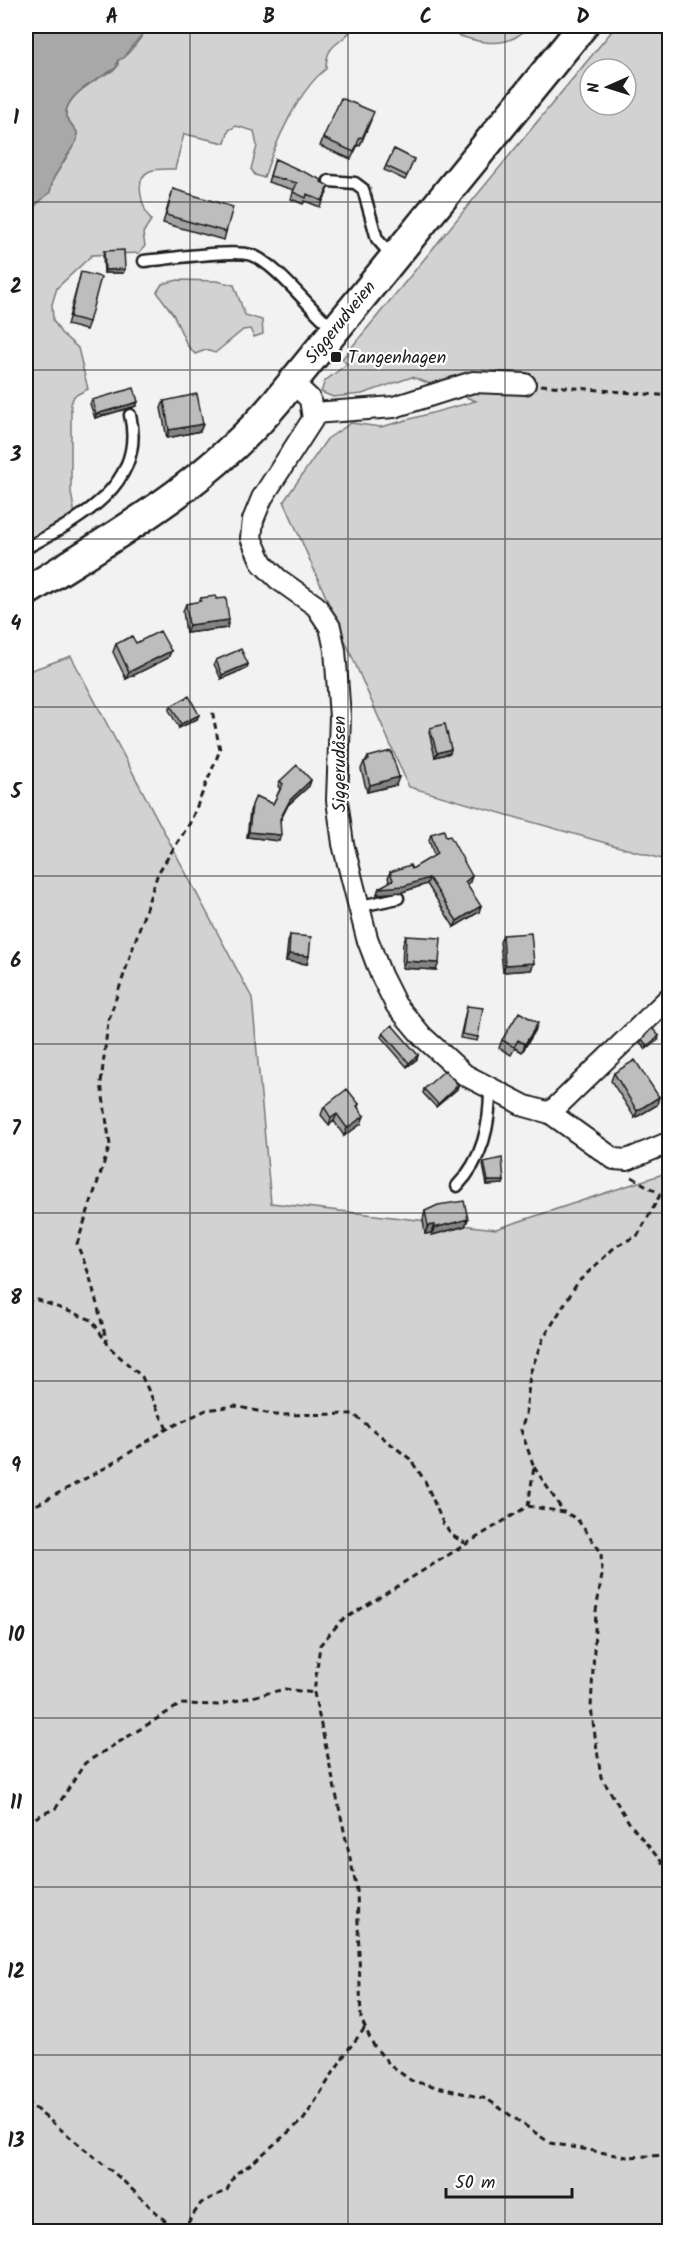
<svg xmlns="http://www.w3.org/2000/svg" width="695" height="2257" font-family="Kalam,sans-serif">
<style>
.green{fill:#d2d2d2;stroke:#777;stroke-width:1.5;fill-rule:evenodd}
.water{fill:#a8a8a8;stroke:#707070;stroke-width:1.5}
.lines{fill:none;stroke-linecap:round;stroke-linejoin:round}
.service-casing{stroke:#1c1c1c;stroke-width:15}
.minor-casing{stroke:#1c1c1c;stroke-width:24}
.secondary-casing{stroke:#1c1c1c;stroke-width:33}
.path{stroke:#1c1c1c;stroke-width:3;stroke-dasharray:6 4.5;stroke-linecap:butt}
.service{stroke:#fff;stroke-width:10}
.minor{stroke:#fff;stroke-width:20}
.secondary{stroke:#fff;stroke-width:28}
.wall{fill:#a3a3a3;stroke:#1c1c1c;stroke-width:1.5}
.shaded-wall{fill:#848484;stroke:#1c1c1c;stroke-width:1.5}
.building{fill:#bdbdbd;stroke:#1c1c1c;stroke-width:1.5}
.grid{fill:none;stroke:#1c1c1c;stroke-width:1.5;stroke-opacity:0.55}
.poi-dot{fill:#1c1c1c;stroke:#fff;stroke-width:2}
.labels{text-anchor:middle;stroke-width:4.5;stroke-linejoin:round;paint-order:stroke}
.street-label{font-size:18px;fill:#1c1c1c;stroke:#fff}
.poi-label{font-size:18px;fill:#1c1c1c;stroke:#fff;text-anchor:start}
.neatline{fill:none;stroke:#1c1c1c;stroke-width:2}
.grid-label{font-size:20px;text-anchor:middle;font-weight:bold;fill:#1c1c1c}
</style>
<rect width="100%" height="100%" fill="#f2f2f2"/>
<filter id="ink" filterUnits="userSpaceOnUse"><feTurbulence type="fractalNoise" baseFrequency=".0167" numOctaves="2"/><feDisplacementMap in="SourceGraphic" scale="12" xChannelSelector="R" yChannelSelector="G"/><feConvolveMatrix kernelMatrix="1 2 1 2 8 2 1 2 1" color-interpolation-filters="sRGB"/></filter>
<g filter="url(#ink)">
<path class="green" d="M147,26H354C341,47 326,41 326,69C299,89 274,145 264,178L255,175L251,169L257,146L254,131L236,126L229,130L225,143L184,134L175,169C168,169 157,168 150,171C132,178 143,209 151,220L143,233L145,246L139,253L92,255L57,288L52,304L53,320L61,333L78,348L88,389L74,396L71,404V492L75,515L26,542V214L50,191L53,179L77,140V132L66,117C63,97 98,77 114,70L118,66V60C127,58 144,35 147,26Z
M432,26H528C505,57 462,37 432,26Z
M616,26H669V861L409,787L284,501L327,439L351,423L381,427L476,401L412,377L362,394L333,397L321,392L325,381L347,364L342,359ZM590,69H626V105H590Z
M178,280L217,281L234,285L245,315L262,320L263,334L254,337L250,329L243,330L215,353L206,350L195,354L187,345L173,314L157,292L162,284Z
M71,656L252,998L271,1203L496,1229L669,1172V2231H26V672Z"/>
<path class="water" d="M26,26H147C142,39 130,45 124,58L118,60L116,68C100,78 63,95 66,117L77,132V140L53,179L50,192L26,214Z"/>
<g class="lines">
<g class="service-casing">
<path id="service" d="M329,181L355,183L363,189L377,239L393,257
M144,261C168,259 233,249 251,255C275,262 312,312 334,329
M26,548C77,520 147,486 130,415
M361,906L398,898
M457,1186C483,1159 490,1125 490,1089"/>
</g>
<g class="minor-casing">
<path id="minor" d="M292,382L310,399L313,419L262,498L253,520L251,538L262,563L278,579L316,606L330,627L335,650L340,717L337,800L343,844L367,938L381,975L396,1005L423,1037L465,1075L525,1106L550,1113L614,1159L627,1160L670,1142
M314,413L394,407L473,382L525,384
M550,1113L670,997"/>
</g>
<g class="secondary-casing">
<path id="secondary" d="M26,592C116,535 209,483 278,400L583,26"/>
</g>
<path class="path" d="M541,385L670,396
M632,1177L660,1194
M26,1302L38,1300L92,1320L106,1342
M167,1429L142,1377L108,1346L89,1274L77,1244L110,1145L101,1083L108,1022L158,873L190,823L220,750L212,710
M534,1467L563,1511
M26,1505L38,1504L105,1468L167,1429L206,1410L235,1406L275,1415L353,1414L410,1459L425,1481L443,1523L453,1536L465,1543
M528,1506L534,1467L521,1430L526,1414L530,1373L543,1339L578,1282L615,1247L638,1235L660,1195H670
M26,1822L56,1808L85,1763L181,1704L218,1705L285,1689L314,1693
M670,1872L630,1824L601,1777L591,1708L596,1611L602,1575L601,1552L577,1519L564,1512L528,1506L341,1621L320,1645L314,1693L357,1890L361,2019L374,2046L392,2067L412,2081L487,2099L550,2143L627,2157L670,2155
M26,2101L120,2178L177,2232
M182,2232L201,2203L227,2190L235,2174L251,2164L304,2119L347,2051L365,2028"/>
<use href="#service" class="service"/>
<use href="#minor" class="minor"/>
<use href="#secondary" class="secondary"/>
</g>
<path class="wall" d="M371,120L360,146L358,145L351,159L320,146L323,138Z
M394,149L414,159L405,180L384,170Z
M275,159L321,182L327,193L320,207L305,201L303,204L291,199L294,190L268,182Z
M173,189L226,232L224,240L163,223Z
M104,251L125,269L123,273H104L103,255Z
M81,272L89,322L86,330L67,325Z
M92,400L136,406L95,418L90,404Z
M164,401L203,424L200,431L167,438L161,408Z
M201,598L216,599L227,628L186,633L183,611L186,604L199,602Z
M136,643L171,651L168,658L126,679L113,652L116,644Z
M216,660L248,664L247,668L221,679L214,664Z
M171,706L197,719L179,728L169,710Z
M430,728L450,753L435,757L429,732Z
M368,757L396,785L367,792L361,769L364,762L366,761Z
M311,780L309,786L288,805L280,821L279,841L247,837L250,811L256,796L273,804L280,789L278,786L280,781Z
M431,834L446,837L470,882L467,884L479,912L454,927L427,884L402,892L377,894L379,888L390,882L388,878L390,872L412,869L434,856L429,840Z
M290,935L307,964L286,961L288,942Z
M503,935L534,963L531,970L503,972L500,942Z
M406,936L436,970L402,968L403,943Z
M467,1006L478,1037L477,1041L460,1038Z
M535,1031L522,1052L515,1048L511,1055L499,1048L502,1040Z
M383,1033L418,1055L417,1059L407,1067L381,1037Z
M642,1039L658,1040L646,1049L640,1042Z
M614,1073L657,1105L635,1118L611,1081Z
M458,1085L457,1089L436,1107L423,1093L424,1089Z
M359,1104L358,1107L361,1124L344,1136L334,1121L329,1125L321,1115L324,1107Z
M484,1162L504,1181L503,1184L487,1185L483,1165Z
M425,1211L468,1219L465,1226L432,1235L431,1233L425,1234L423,1219Z"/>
<path class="shaded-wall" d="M125,269L123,273H104L105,270Z
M138,402L136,406L95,418L96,414Z
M203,424L200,431L167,438L169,430Z
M229,620L227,628L186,633L189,625Z
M171,651L168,658L126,679L129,672Z
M248,664L247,668L221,679L222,675Z
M199,715L197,719L179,728L181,724Z
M451,749L450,753L435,757L437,753Z
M399,777L396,785L367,792L370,785Z
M311,780L309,786L288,805L278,825L290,800Z
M249,832L281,835L279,841L247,837Z
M472,876L470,882L463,888L465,882Z
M429,878L427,884L402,892L377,894L379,888Z
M481,906L479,912L454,927L457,921Z
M289,954L309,956L307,964L286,961Z
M405,961L439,963L436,970L402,968Z
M534,963L531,970L503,972L505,965Z
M538,1023L535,1031L522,1052L525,1044Z
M659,1036L658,1040L646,1049L647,1046Z
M418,1055L417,1059L407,1067L409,1063Z
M458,1085L457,1089L436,1107L438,1104Z
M659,1097L657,1105L635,1118L637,1111Z
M337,1114L334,1121L329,1125L331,1118Z
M364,1116L361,1124L344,1136L347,1128Z
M488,1181H504L503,1184L487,1185Z
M468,1219L465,1226L432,1235L434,1228Z
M434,1225L431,1233L425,1234L428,1226Z"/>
<path class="building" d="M341,98L374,112L362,138L360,137L354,152L323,138Z
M394,149L414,159L407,176L386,166Z
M275,159L322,180L321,182L329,186L322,201L307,194L306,198L293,192L297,183L270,176Z
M173,189L233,207L226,232L166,215Z
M124,250L125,269L105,270L104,251Z
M81,272L101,277L89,322L70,317Z
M134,388L138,402L96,414L92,400Z
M197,394L203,424L169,430L164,401Z
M216,596V599L226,598L229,620L189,625L186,604L201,601V598Z
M160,631L171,651L129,672L116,644L132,636L136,643Z
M241,649L248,664L222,675L216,660Z
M189,696L199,715L181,724L171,706Z
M445,724L451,749L437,753L430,728Z
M391,751L399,777L370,785L364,762L369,760L368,757Z
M297,765L311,780L290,800L280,819L281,835L249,832L252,805L256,796L273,804L283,784L280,781Z
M444,830L446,837L450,836L472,876L465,882L481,906L457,921L429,878L404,886L379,888L393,880L390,872L410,865L412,869L437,854L431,834Z
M531,933L534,963L505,965L503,935Z
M290,935L311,937L309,956L289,954Z
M406,936L441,938L439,963L405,961Z
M467,1006L483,1008L478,1037L462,1034Z
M519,1012L538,1023L525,1044L518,1040L514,1047L502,1040Z
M392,1025L418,1055L409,1063L383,1033Z
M652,1028L659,1036L647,1046L642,1039Z
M635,1060L659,1097L637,1111L614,1073Z
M445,1070L458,1085L438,1104L424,1089Z
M347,1089L359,1104L357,1106L364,1116L347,1128L337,1114L331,1118L324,1107Z
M502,1158L504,1181H488L484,1162Z
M464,1201L468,1219L434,1228V1225L428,1226L425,1211L438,1205Z"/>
</g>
<path class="grid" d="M190,26V2232M348,26V2232M505,26V2232M26,202H670M26,370H670M26,539H670M26,707H670M26,876H670M26,1044H670M26,1213H670M26,1381H670M26,1550H670M26,1718H670M26,1887H670M26,2055H670"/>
<rect class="poi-dot" x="330" y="351" width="12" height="12" rx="3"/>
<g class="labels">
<g class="street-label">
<text transform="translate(340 322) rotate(-51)" y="6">Siggerudveien</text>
<text transform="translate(339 764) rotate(-90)" y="6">Siggerudåsen</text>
</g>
<g class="poi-label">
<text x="348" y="363">Tangenhagen</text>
</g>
</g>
<rect width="695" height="2257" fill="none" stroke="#fff" stroke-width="66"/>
<g transform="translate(608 87) rotate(267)"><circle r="28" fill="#ffffff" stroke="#a4a4a4" stroke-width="1.5"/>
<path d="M0-4.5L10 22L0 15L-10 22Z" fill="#1c1c1c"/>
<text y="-9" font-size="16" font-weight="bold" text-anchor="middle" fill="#1c1c1c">N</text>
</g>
<path d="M446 2188v9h126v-9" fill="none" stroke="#1c1c1c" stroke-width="3"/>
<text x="455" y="2188" font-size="18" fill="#1c1c1c" stroke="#ffffff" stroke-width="4.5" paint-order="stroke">50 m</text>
<rect x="33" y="33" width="629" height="2191" class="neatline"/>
<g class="grid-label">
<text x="112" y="23">A</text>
<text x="269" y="23">B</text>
<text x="426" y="23">C</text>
<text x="583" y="23">D</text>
<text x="16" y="124">1</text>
<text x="16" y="293">2</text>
<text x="16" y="461">3</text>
<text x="16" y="630">4</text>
<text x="16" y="798">5</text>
<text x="16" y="967">6</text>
<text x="16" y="1135">7</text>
<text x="16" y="1304">8</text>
<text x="16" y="1472">9</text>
<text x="16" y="1641">10</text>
<text x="16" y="1809">11</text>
<text x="16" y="1978">12</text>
<text x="16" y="2147">13</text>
</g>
</svg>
